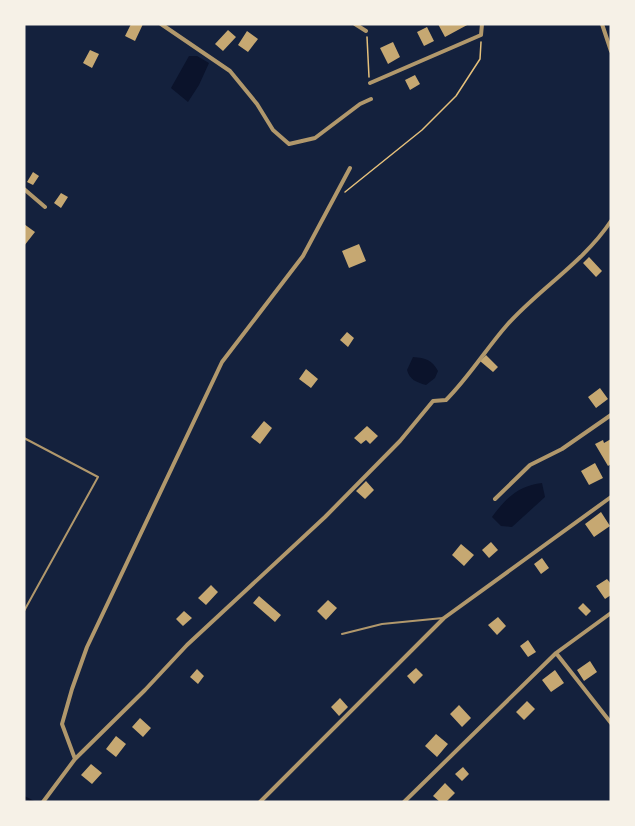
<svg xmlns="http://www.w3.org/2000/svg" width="635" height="826" font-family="'Exo 2',sans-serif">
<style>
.water{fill:#0b132b}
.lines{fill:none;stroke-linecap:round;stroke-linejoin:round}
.stream{stroke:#0b132b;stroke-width:2}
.building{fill:#c6a872}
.path{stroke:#e5c07b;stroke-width:1.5}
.service{stroke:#b1986c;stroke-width:2}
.minor{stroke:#b1986c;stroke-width:4}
</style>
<rect width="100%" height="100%" fill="#14213d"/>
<path class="water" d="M189,56H197L209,63L199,85L188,102L171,88Z
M413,357C426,358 432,360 438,371L435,378L426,385C416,382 410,380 407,370Z
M542,483L545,497L512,527L501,526L492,517C506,498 518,486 542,483Z"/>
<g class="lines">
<path class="stream" d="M24,797L34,802"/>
</g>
<path class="building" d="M131,24H143L135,41L125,36Z
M438,24H469L445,37Z
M427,27L434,41L424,46L417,32Z
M228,30L236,37L223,51L215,44Z
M247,31L258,39L248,52L238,45Z
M393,42L400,57L388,64L380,48Z
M90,50L99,54L92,68L83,63Z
M415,75L420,84L410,90L405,80Z
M33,172L39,176L33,185L27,182Z
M61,193L68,197L61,208L54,203Z
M24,224L35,232L24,246Z
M359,244L366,261L349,268L342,251Z
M589,257L602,271L596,277L583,263Z
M347,332L354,338L348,347L340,340Z
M486,355L498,367L493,372L480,361Z
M306,369L318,379L311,388L299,379Z
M600,388L608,399L596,408L588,397Z
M264,421L272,428L260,444L251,437Z
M367,426L378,436L370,444L366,440L361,444L354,438Z
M611,439V464L608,466L595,444L603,440L604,443Z
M595,463L603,478L589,485L581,471Z
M366,481L374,490L365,499L356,491Z
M601,512L610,526L594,537L585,524Z
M491,542L498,550L489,558L482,550Z
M461,544L474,555L464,566L452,555Z
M542,558L549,568L541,574L534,564Z
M607,579L611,584V595L605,599L596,586Z
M211,585L218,592L206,605L198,598Z
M259,596L281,615L275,622L253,603Z
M328,600L337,608L326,620L317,611Z
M583,603L591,611L586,616L578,608Z
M184,611L192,618L183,626L176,619Z
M498,617L506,626L497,635L488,625Z
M528,640L536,652L528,657L520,646Z
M590,661L597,672L584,681L577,670Z
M416,668L423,675L414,684L407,676Z
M197,669L204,676L198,684L190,677Z
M555,670L564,683L551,692L542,680Z
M340,698L348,707L339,716L331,707Z
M527,701L535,709L524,720L516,712Z
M459,705L471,718L462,727L450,714Z
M140,718L151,728L143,737L132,727Z
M436,734L448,744L437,757L425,746Z
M116,736L126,744L116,757L106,749Z
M91,764L102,773L92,784L81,775Z
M463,767L469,774L462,781L455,774Z
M445,783L455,793L446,802H440L433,796Z"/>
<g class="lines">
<path class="path" d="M367,37L369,77
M345,192L422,130L456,96L480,59L481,42"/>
<path class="service" d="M24,438L98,477L24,611
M342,634L382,624L443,618"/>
<path class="minor" d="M161,24L230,71L257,104L273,130L289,144L315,138L360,104L371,99
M355,24L366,31
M602,24L611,51
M370,83L481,35L482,24
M24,189L45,207
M495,499L530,465L562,449L611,415
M556,653L611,723
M75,759L145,690L187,645L325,517L400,441L433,401L446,400C469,377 486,349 507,325C540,288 583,263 611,221
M43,802L75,759L62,724L72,689L87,647L222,362L303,256L350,168
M260,802L444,618L611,497
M404,802L556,653L611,613"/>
</g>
<rect width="635" height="826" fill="none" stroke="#f6f1e7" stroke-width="51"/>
</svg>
